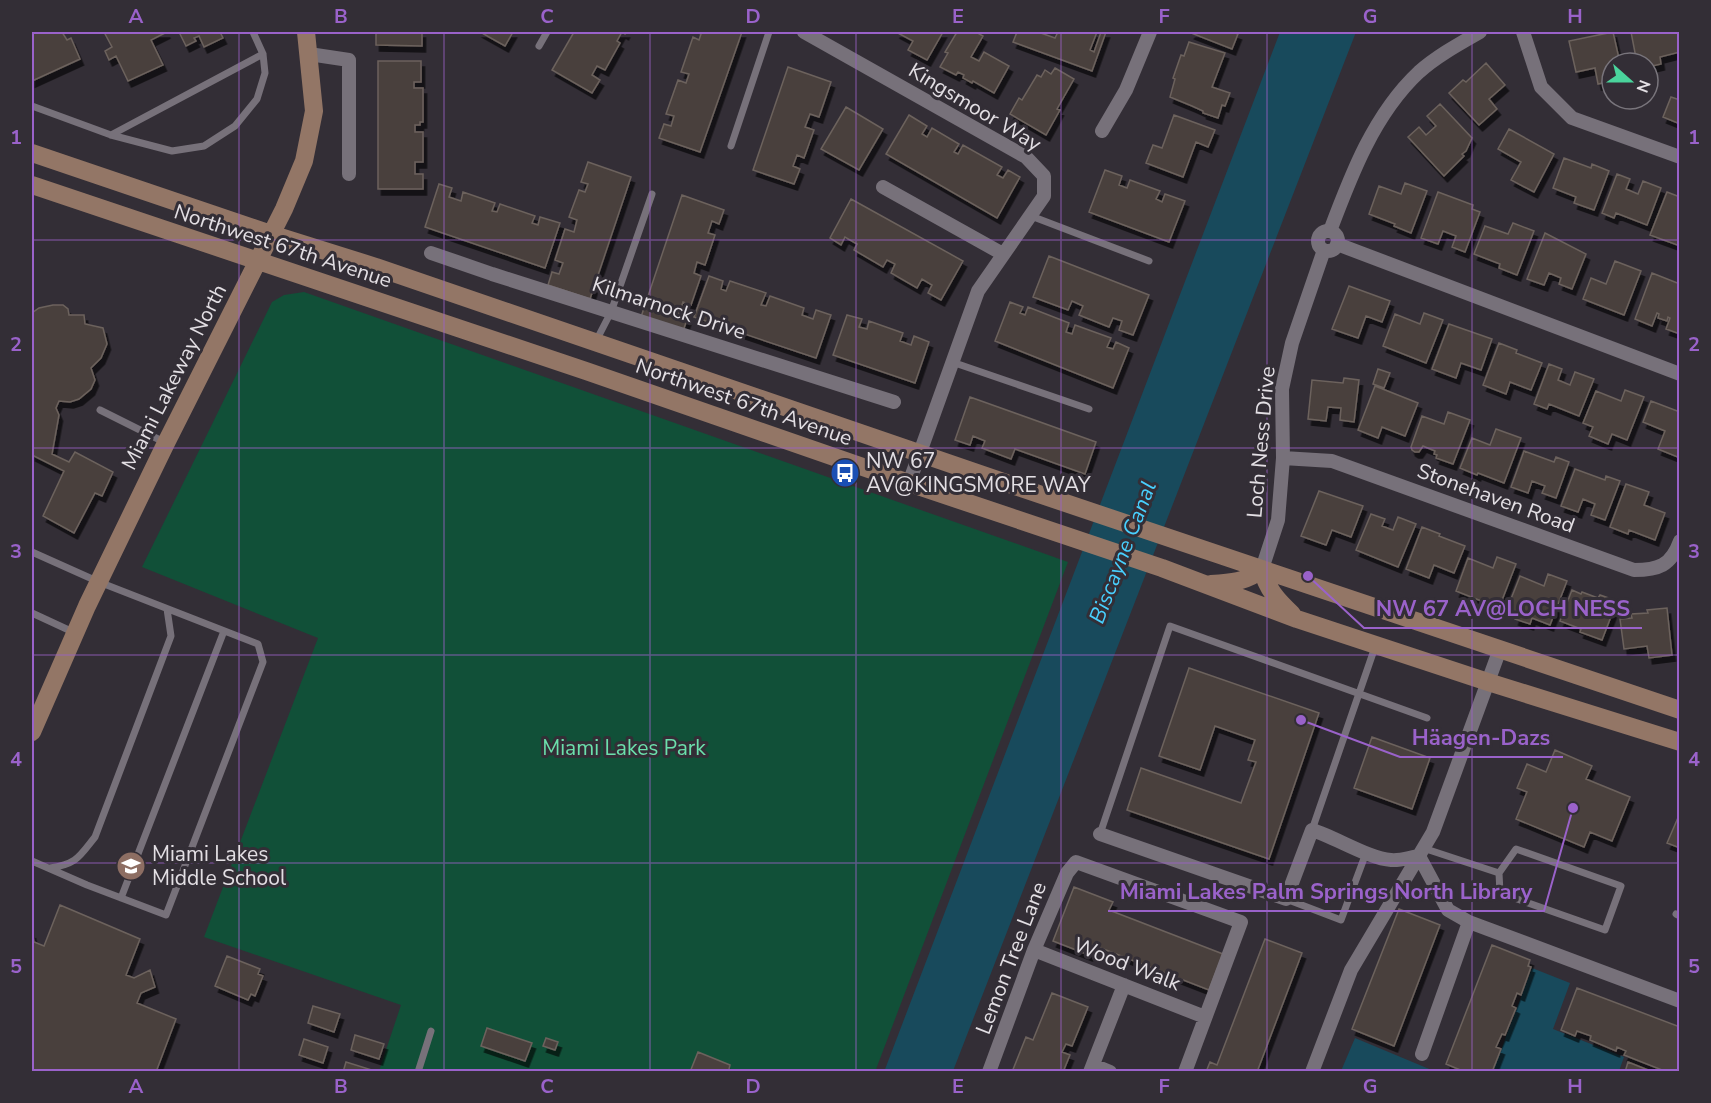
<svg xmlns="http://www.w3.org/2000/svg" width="1711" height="1103" font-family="'Nunito Sans',sans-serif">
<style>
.green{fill:#115038}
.water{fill:#184a5c}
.building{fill:#4a413d;stroke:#6c625d;stroke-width:1.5;filter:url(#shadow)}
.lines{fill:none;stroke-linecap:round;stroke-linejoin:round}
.lane{stroke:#77717a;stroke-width:7}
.street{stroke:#77717a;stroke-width:14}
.secondary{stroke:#937666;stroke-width:18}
.grid{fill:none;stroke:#9a62ca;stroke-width:1.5;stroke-opacity:0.55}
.labels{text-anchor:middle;stroke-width:6;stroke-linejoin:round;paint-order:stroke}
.street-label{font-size:21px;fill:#e3dfe4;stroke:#332e36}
.poi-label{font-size:21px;fill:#e3dfe4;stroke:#332e36;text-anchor:start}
.park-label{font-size:21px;fill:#6be0ac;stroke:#332e36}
.water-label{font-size:22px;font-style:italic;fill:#48cffd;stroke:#332e36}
.leader{fill:none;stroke:#9a62ca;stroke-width:2}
.callout-dot{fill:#9a62ca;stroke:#332e36;stroke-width:2}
.callout-label{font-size:22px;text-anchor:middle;font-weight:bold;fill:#9a62ca;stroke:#332e36;stroke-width:6;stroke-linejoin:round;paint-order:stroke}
.neatline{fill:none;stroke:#9a62ca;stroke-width:2}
.grid-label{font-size:20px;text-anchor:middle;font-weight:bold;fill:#9a62ca}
</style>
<defs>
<filter id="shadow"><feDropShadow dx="3.5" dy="6" stdDeviation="0" flood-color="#0009"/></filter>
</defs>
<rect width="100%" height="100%" fill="#332e36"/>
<path class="green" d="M304,292L1068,562L875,1072L379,1071L401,1005L204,937L318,638L142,567L272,302L284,295Z"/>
<path class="water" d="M1280,32H1356L953,1071L884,1072Z
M1532,968L1570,983L1553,1029L1624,1057L1619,1071H1493Z
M1355,1038L1434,1071H1341Z"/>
<path class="building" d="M32,32H54L55,33L62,32L67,40L71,38L80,59L32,81Z
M104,32H167L151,40L163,65L128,81L116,56L109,60L105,51L112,47Z
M179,32H220L223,38L204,47L199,36L194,38L196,41L186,46Z
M376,32H422V46L376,45Z
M480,32H513L505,46Z
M574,32H626L625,34L622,32L617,41L620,43L605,70L597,66L592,75L600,80L592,93L552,70Z
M696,32H742L700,152L659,138L664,124L671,126L674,116L666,114L678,80L686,83L689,74L681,72L693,37L699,40L701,34Z
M896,32H943L927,60L908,50L913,41Z
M957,32H976L983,36L971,57L979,61L984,52L1009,66L994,93L973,81L972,83L963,78L964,75L958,72L956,75L940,67L948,53L945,52Z
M1017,32H1038L1055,38L1058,32H1097L1090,50L1094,52L1101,32H1106L1092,71L1013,42Z
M1192,32H1232L1238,34L1232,49L1191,33Z
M1613,32L1620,63H1612V81L1598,84L1595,68L1576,72L1569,41Z
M1631,32H1677L1680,41V52L1660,57L1661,64L1648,67V63H1637Z
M1189,42L1225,53L1212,87L1230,93L1225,106L1222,105L1218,118L1203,113V111L1192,106L1170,97L1175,79L1173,78L1181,55L1184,56Z
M378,61H421V82H414V88H423V122H420V125H415V132H423V162H415V174H423V189H378Z
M1486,63L1505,85L1489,99L1497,109L1479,125L1449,93L1463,80L1466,82Z
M788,67L831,82L819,117L810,114L805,127L814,130L804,158L797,155L793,166L800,169L794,184L753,170Z
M1055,68L1074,79L1057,109L1060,110L1046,135L1010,114L1019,98L1022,100L1037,75L1041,77L1045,70L1051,74Z
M1671,97L1680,100V124L1663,117Z
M1440,104L1472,138L1466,151L1462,154L1464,156L1444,176L1408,137L1419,127L1426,135L1436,126L1427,116Z
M846,107L883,129L859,170L821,149Z
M909,115L927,126L922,134L927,137L932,128L959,144L954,152L958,154L963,145L1002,167L997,175L1003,178L1008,170L1020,177L997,218L886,154Z
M1174,115L1215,130L1208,147L1196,142L1183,177L1146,163L1153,145L1162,148Z
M1509,129L1554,154L1534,192L1511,180L1521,162L1498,149Z
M1564,158L1591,168L1592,164L1609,171L1594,210L1574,203L1576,197L1553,188Z
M588,162L631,177L590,299L548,285L552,272L559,274L563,263L555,260L565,229L574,232L577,220L569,217L579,190L585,192L588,184L581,182Z
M1105,170L1122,176L1119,185L1127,188L1130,180L1160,191L1156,199L1162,202L1165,194L1185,201L1169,242L1089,212Z
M1617,174L1630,179L1626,189L1638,194L1643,181L1661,188L1647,225L1616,213L1614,218L1602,213Z
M1405,183L1427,191L1411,233L1394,226L1395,224L1369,214L1379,186L1401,194Z
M439,184L452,188L449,197L461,201L463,192L495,203L492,211L497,212L500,204L535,216L532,223L538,225L540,217L560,223L545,268L425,227Z
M1438,192L1473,205L1472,209L1480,212L1465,252L1452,247L1456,236L1443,231L1438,244L1421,238Z
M1667,192L1680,197V246L1650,235Z
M682,195L724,210L719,224L712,221L708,233L715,235L705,265L697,262L694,273L701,276L691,305L683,302L679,314L688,317L683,331L641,317Z
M851,199L963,261L941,300L928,293L932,285L922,279L917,288L891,273L895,264L887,260L883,267L854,250L857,244L845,237L841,245L830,238Z
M1513,223L1534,231L1517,275L1499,268L1500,264L1474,254L1485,226L1508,234Z
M1545,233L1586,254L1572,289L1559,284L1561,278L1549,273L1544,285L1527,279Z
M1049,256L1149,295L1133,335L1119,330L1122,321L1113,318L1109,327L1079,315L1083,306L1072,301L1068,310L1033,297Z
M1615,261L1641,271L1624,315L1583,299L1591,278L1606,284Z
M1652,273L1680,284V334L1666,329L1670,318L1668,317L1667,321L1658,318L1659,314L1657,313L1652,326L1635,319Z
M709,276L723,281L721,289L726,291L730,281L766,293L761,305L766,306L770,296L804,308L802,315L813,319L816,310L831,315L816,358L694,317Z
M1349,286L1390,301L1382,322L1366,316L1358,338L1332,329Z
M1010,302L1023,307L1020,313L1025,315L1028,307L1069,323L1066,332L1072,334L1075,325L1111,338L1107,347L1113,349L1116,342L1129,348L1113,388L995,341Z
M53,305H63L68,309L69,315H84L85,324L103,328L107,344L101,358L91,368L95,380L91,389L79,399L70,402L59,401L56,408L59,415L52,454L69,462L75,452L113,472L102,496L95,493L74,533L43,516L64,471L32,455V313L39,308Z
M1424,313L1443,320L1426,363L1383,346L1395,314L1420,324Z
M847,315L862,319L859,327L867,329L869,321L903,333L900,341L911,345L914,336L929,342L915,383L833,355Z
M1449,324L1492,339L1481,370L1461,363L1456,378L1432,369Z
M1499,343L1517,350L1516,353L1542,363L1531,390L1510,382L1506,394L1483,385Z
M1549,364L1562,369L1558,380L1570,385L1575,372L1594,379L1579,416L1549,404L1547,409L1534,404Z
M1378,369L1390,373L1384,388L1373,384Z
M1344,378L1359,380L1354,422L1340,420L1341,408L1328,407L1326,421L1308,419L1312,380L1343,383Z
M1375,386L1418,403L1405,436L1382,427L1378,438L1358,430Z
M1625,390L1644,397L1627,440L1612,434L1608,444L1589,436L1593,427L1583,423L1596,391L1621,401Z
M970,397L1096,442L1085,474L1015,449L1011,459L982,448L985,441L973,436L970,445L955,440Z
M1651,401L1680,412V458L1658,449L1665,431L1643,422Z
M1448,412L1470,420L1453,464L1436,458L1437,455L1434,454L1435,451L1423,446L1419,452H1415L1412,450L1411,447L1422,416L1444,424Z
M1496,429L1521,438L1504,483L1478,473L1477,475L1460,468L1472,438L1490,445Z
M1524,451L1554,462L1556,457L1569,462L1556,498L1542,493L1545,486L1532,481L1528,493L1511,487Z
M1575,469L1605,480L1606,476L1620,481L1605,520L1591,515L1595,504L1583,499L1578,512L1561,506Z
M1626,484L1649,492L1644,505L1665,513L1655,540L1629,530L1628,534L1610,527Z
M1319,491L1363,506L1351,537L1332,530L1326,545L1301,536Z
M1371,514L1385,519L1382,526L1393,530L1398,517L1416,524L1398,567L1356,550Z
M1422,527L1440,534L1439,536L1465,546L1454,573L1434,565L1429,578L1406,569Z
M1497,557L1516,564L1499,608L1456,591L1468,558L1493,568Z
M1548,574L1567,581L1550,625L1532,618L1530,624L1515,619L1517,613L1507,609L1520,576L1544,586Z
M1572,590L1581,594L1582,592L1598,598L1600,595L1617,601L1602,640L1580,632L1581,629L1560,621Z
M1667,608L1672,655L1649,658L1647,646L1624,649L1620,619L1632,618L1631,614L1648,613L1647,610Z
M1189,668L1319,713L1269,859L1127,810L1141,768L1241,803L1256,762L1248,760L1255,740L1215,726L1200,770L1159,756Z
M1372,737L1430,758L1412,809L1354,788Z
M1555,750L1592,766L1586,779L1630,797L1612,841L1590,832L1584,847L1516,819L1527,792L1517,788L1527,764L1546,772Z
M1680,813V848L1667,843Z
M1074,887L1113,902L1109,910L1223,954L1209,990L1093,945L1089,955L1053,941Z
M60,905L140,939L126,975L134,978L150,970L155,987L141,993L137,1003L176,1019L156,1072H32V932L34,942L44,946Z
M1399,909L1440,925L1394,1046L1352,1029Z
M1265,939L1302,953L1257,1072H1206L1210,1062L1217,1065Z
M1492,945L1530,960L1528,966L1531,967L1521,995L1517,993L1512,1006L1516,1008L1505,1035L1502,1034L1496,1047L1501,1049L1492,1072H1465L1446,1064Z
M227,956L260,969L258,974L263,976L255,996L251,994L248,1000L215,986Z
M1577,988L1680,1027V1072H1667L1624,1055L1626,1051L1617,1047L1616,1051L1590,1040L1591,1036L1577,1031L1575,1036L1561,1030Z
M1052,993L1088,1007L1072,1046L1066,1044L1062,1052L1070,1055L1063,1072H1012L1026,1037L1033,1040Z
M313,1006L340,1014L334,1032L308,1023Z
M487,1028L532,1043L525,1061L481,1046Z
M355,1035L384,1044L379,1059L351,1050Z
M546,1038L558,1042L555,1050L543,1046Z
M304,1039L328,1047L323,1063L299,1055Z
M698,1052L730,1065L729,1069L735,1072H690Z
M346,1062L375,1071V1072H343Z
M1628,1062L1653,1072H1625Z"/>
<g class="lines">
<path class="lane" d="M539,46L547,32
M32,106L111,135L172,151L204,146L235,126L257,99L265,73L263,54L253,32
M111,135L263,54
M731,146L769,32
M1031,216L1149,261
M596,341L611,312L652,194
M952,362L1089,409
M100,410L166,443
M32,552L99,582L258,644L263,662L166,915L87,885L32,861
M32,613L73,632
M1312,830L1375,647
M1100,834L1170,626L1427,718
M1423,848L1499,873
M1516,849L1621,886L1605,930L1500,893L1499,873Z
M50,868C77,864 79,857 95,837L171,636L167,609
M121,898L224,631
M1286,899L1341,920L1366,853
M1676,914L1680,916
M418,1072L431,1031"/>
<path class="street" d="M804,32L1026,157L1044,176V196L978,291L909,483
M1523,32L1541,87L1572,118L1680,157
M309,54L349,60V174
M1102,131L1126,90L1150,32
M883,187L1003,254
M1330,231C1351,175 1374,114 1419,72C1437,56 1459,44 1480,32
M1318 241a10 10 0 1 1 20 0a10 10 0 1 1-20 0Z
M1337,244L1680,374
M431,253L492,274L894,402
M1283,458L1332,461L1634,570C1658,570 1671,566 1680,541
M1262,569L1278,520L1283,458L1282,389L1292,343L1324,250
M1100,834L1286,899L1312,830C1335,837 1370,859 1391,860C1400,861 1411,857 1419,856L1448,910L1469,922L1680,1001
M1034,950L1205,1017
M1422,1054L1469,922
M1093,1065L1110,1072
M989,1072L1034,950L1067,873L1076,862L1241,922L1185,1072
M1090,1072L1124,985
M1312,1072L1351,970L1433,832L1500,649"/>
<path class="secondary" d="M32,153L271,234L376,267L1021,488L1680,710
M32,185L586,371L909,483L1162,568L1297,619L1488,682L1680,742
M1262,569C1267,589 1277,600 1292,614
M1211,584C1230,583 1247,582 1262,569
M32,732L87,606L166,443L284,209L304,161L314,111L306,32"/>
</g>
<path class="grid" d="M239,32V1072M444,32V1072M650,32V1072M856,32V1072M1061,32V1072M1267,32V1072M1472,32V1072M32,240H1680M32,448H1680M32,655H1680M32,863H1680"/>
<defs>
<g id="bus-disc" transform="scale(1.5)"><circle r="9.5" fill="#1a4fb4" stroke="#332e36"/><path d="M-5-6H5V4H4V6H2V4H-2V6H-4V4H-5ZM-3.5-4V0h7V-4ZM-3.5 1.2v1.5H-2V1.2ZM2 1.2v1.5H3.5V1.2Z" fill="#fff"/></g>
<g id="school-disc" transform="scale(1.5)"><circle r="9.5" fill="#8d6e63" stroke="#332e36"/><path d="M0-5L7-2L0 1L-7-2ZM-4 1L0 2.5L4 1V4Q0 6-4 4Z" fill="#fff"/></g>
</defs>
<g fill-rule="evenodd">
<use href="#bus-disc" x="845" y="473"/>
<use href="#school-disc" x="131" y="866"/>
</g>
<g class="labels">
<g class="street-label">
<text transform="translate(975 107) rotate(31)" y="7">Kingsmoor Way</text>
<text transform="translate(283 246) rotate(18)" y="7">Northwest 67th Avenue</text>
<text transform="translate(669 308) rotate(18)" y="7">Kilmarnock Drive</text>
<text transform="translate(174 377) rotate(-63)" y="7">Miami Lakeway North</text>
<text transform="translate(744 402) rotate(19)" y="7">Northwest 67th Avenue</text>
<text transform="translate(1261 442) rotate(-85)" y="7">Loch Ness Drive</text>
<text transform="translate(1496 498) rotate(20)" y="7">Stonehaven Road</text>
<text transform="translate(1011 958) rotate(-69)" y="7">Lemon Tree Lane</text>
<text transform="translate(1127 964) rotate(21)" y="7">Wood Walk</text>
</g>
<g class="poi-label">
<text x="866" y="468">NW 67<tspan x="866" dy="24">AV@KINGSMORE WAY</tspan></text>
<text x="152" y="861">Miami Lakes<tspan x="152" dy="24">Middle School</tspan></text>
</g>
<g class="park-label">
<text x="624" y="755">Miami Lakes Park</text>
</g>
<g class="water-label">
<text transform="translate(1122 552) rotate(-69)" y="8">Biscayne Canal</text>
</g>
</g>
<path class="leader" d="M1308 576L1364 628H1642M1301 720L1400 757H1563M1573 808L1544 911H1108"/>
<g class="callout-dot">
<circle cx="1308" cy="576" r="6"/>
<circle cx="1301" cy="720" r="6"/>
<circle cx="1573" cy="808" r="6"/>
</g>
<g class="callout-label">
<text x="1503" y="616">NW 67 AV@LOCH NESS</text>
<text x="1481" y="745">Häagen-Dazs</text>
<text x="1326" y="899">Miami Lakes Palm Springs North Library</text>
</g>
<rect width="1711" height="1103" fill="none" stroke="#332e36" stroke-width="66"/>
<g transform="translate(1630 81) rotate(111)"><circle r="28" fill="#332e36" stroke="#79757c" stroke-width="1.5"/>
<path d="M0-4.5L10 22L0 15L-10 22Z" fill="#4ad49c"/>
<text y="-9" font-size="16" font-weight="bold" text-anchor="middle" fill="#e3dfe4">N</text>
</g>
<rect x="33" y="33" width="1645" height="1037" class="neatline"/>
<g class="grid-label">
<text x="136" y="23">A</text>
<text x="341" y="23">B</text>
<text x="547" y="23">C</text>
<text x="753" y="23">D</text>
<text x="958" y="23">E</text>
<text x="1164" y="23">F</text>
<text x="1370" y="23">G</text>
<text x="1575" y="23">H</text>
<text x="16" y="144">1</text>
<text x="1694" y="144">1</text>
<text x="16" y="351">2</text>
<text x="1694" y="351">2</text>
<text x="16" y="558">3</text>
<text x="1694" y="558">3</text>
<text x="16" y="766">4</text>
<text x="1694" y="766">4</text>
<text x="16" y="973">5</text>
<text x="1694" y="973">5</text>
<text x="136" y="1093">A</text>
<text x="341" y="1093">B</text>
<text x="547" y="1093">C</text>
<text x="753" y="1093">D</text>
<text x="958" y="1093">E</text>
<text x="1164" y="1093">F</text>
<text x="1370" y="1093">G</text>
<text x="1575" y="1093">H</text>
</g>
</svg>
